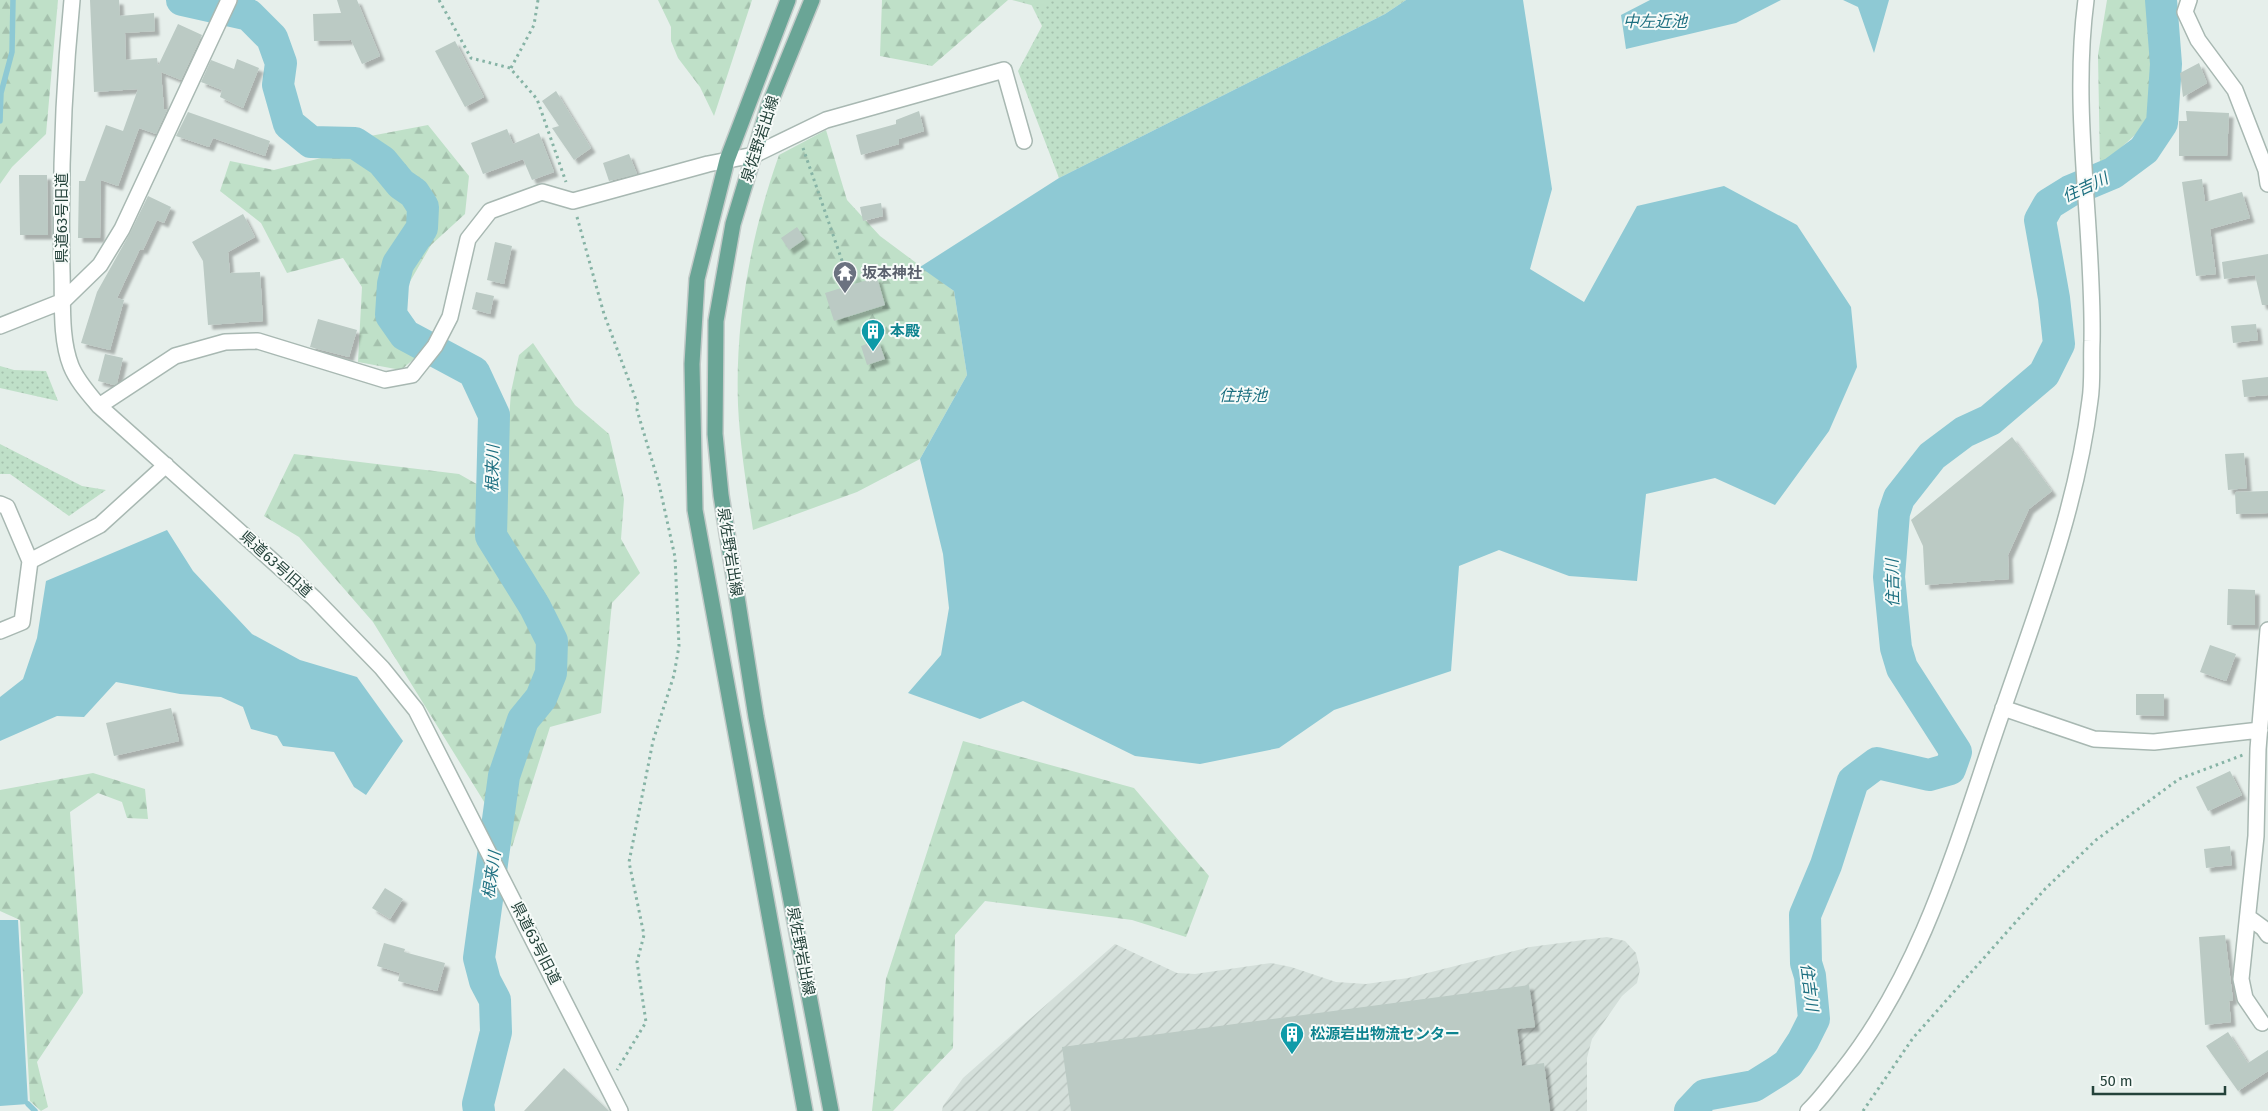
<svg xmlns="http://www.w3.org/2000/svg" width="2268" height="1111" font-family="'Fira Sans','Noto Sans JP',sans-serif">
<style>
.industrial{fill:url(#industrial-furrows)}
.grass{fill:url(#grass-dots)}
.forest{fill:url(#forest-firs)}
.water{fill:#8ec9d4}
.lines{fill:none;stroke-linecap:round;stroke-linejoin:round}
.stream{stroke:#8ec9d4;stroke-width:5.5}
.river{stroke:#8ec9d4;stroke-width:32}
.building{fill:#bbcac4;filter:url(#shadow)}
.minor-casing{stroke:#a8b8b2;stroke-width:18}
.major-casing{stroke:#c2cac8;stroke-width:18}
.path{stroke:#86b3a5;stroke-width:3;stroke-dasharray:2.5 4;stroke-linecap:butt}
.minor{stroke:#fff;stroke-width:15}
.major{stroke:#6aa596;stroke-width:15}
.labels{text-anchor:middle;stroke-width:4;stroke-linejoin:round;paint-order:stroke}
.street-label{font-size:15px;fill:#24423a;stroke:#f7fbf9}
.worship-label{font-size:15px;font-weight:bold;fill:#5b616d;stroke:#f7fbf9;text-anchor:start}
.culture-label{font-size:15px;font-weight:bold;fill:#0d838f;stroke:#f7fbf9;text-anchor:start}
.water-label{font-size:16px;font-style:italic;fill:#1c6f80;stroke:#f7fbf9}
</style>
<defs>
<pattern id="industrial-furrows" width="10" height="10" patternUnits="userSpaceOnUse" patternTransform="scale(1.25)"><rect width="10" height="10" fill="#d4dfda"/><path d="M-1 1l2-2M0 10L10 0M9 11l2-2" fill="none" stroke="#b6c1bc"/></pattern>
<pattern id="grass-dots" width="8" height="8" patternUnits="userSpaceOnUse" patternTransform="scale(1.25)"><rect width="8" height="8" fill="#bfe0c8"/><path d="M2 2h.1M6 6h.1" fill="none" stroke="#a4c1ad" stroke-width="1.8" stroke-linecap="round"/></pattern>
<pattern id="forest-firs" width="22" height="20" patternUnits="userSpaceOnUse" patternTransform="scale(1.25)"><rect width="22" height="20" fill="#bfe0c8"/><path d="M5 1l3.5 6h-7zM16 11l3.5 6h-7z" fill="#a4c1ad"/></pattern>
<filter id="shadow"><feDropShadow dx="4.5" dy="4.5" stdDeviation="1" flood-color="#0004"/></filter>
</defs>
<rect width="100%" height="100%" fill="#e6efeb"/>
<path class="industrial" d="M1607,937L1625,941L1636,953L1640,970L1637,983L1622,996L1592,1039L1587,1058V1111H942L943,1106L963,1078L1115,944L1177,973L1195,974L1271,963L1291,967L1336,982L1366,984L1408,978L1530,947Z"/>
<path class="grass" d="M1029,0H1406L1385,14L1059,178L1018,71L1042,26Z
M0,366L14,370L46,371L58,401L0,388Z
M0,444L82,486L106,490L69,516L10,474H0Z"/>
<path class="forest" d="M0,0H58L46,134L12,167L0,184Z
M658,0H752L714,116L700,87L678,58L671,41V27Z
M882,0H1008L932,66L880,56Z
M1012,0H1044L1046,9Z
M2107,0H2150L2155,81L2148,123L2100,167L2098,55Z
M428,125L469,176L465,214L431,245L404,292L415,358L401,370L358,362L362,287L343,258L287,273L261,223L220,191L230,161L274,170L333,155L365,137Z
M826,130L847,200L880,236L954,291L967,375L920,459L857,492L753,530C747,489 740,447 738,405C735,320 751,234 779,155Z
M533,343L575,405L609,434L624,499L621,539L640,573L612,603L601,713L550,727L512,847L373,622L299,537L264,516L294,454L459,474L503,499L511,392L519,355Z
M963,741L1134,788L1209,876L1186,937L1132,920L985,901L955,935L953,1048L893,1111H872L886,979Z
M93,773L145,789L148,819L127,818L122,802L98,793L70,812L83,993L37,1062L48,1107L41,1111L30,1101L20,920L0,911V790Z"/>
<path class="water" d="M1406,0H1523L1552,189L1530,269L1584,302L1637,206L1724,186L1797,225L1851,307L1857,367L1829,431L1775,505L1715,478L1646,494L1637,581L1569,576L1499,550L1459,566L1451,671L1334,710L1279,748L1200,764L1135,756L1023,701L980,719L908,693L941,655L949,608L943,554L920,459L967,375L954,291L920,267L1059,178L1385,14Z
M1650,0H1781L1736,23L1626,49L1621,15Z
M1843,0H1889L1874,53L1858,7Z
M167,530L193,571L252,634L300,660L357,677L403,741L366,795L354,787L334,752L283,746L277,736L251,729L243,707L221,697L180,694L116,682L84,717L57,716L0,741V697L23,679L37,638L46,581Z
M0,920H18L28,1104L0,1106Z"/>
<g class="lines">
<path class="stream" d="M0,121L1,93L12,52L13,0
M28,1104L35,1111"/>
<path class="river" d="M182,0L249,15L272,38L281,63L278,85L289,124L311,142L355,143L382,161L401,184L414,193L423,207L422,228L398,264L393,284L391,315L405,335L474,372L494,415L491,536L535,607L552,641L551,673L541,698L523,720L504,776L479,958L485,981L495,1000L496,1032L478,1104L479,1111
M1690,1111L1705,1095L1754,1086L1778,1071L1788,1064L1803,1041L1814,1019L1810,976L1806,963L1805,915L1826,865L1853,781L1877,763L1929,775L1950,769L1956,752L1902,668L1896,648L1889,577L1894,513L1899,498L1932,456L1964,432L1990,420L2044,374L2059,344L2054,298L2040,220L2049,204L2070,191L2113,173L2144,150L2162,123L2166,64L2161,0"/>
</g>
<path class="building" d="M90,0H119L120,16L154,13L155,31L125,33L126,60L157,58L158,66L178,24L202,35L181,80L161,72L164,109L167,110L156,134L139,128L118,186L101,180L100,238H78L79,181H85L106,125L123,131L138,89L94,92Z
M337,0H357L380,56L362,64L351,40L314,41L313,14L341,13Z
M455,41L484,97L465,107L435,51Z
M237,59L259,68L243,108L220,97L222,90L201,82L211,60L234,69Z
M2199,63L2207,83L2183,97L2180,73Z
M556,91L591,148L574,160L552,128L559,126L542,101Z
M919,111L924,131L899,139V144L861,155L856,135L896,124V120Z
M2186,111L2229,113L2227,156H2179V121H2187Z
M188,112L270,141L265,156L213,138L209,147L176,136Z
M507,129L513,144L539,133L554,172L532,180L523,159L483,174L471,143Z
M629,154L637,174L609,181L603,163Z
M19,175H47L48,235H20Z
M2202,179L2205,202L2242,192L2250,218L2210,229L2216,274L2196,276L2182,182Z
M148,196L171,207L164,223L157,220L143,250L140,249L117,298L124,300L110,350L81,343L97,292L130,233Z
M881,203L883,216L863,221L860,207Z
M243,214L255,237L228,252L230,273L260,272L263,321L208,325L203,261L192,242Z
M797,227L805,239L789,250L781,238Z
M495,242L512,246L504,284L487,280Z
M2268,254V305H2262L2255,275L2224,279L2222,262Z
M877,277L885,305L834,321L825,293Z
M476,292L494,296L490,314L472,309Z
M318,319L357,330L349,357L310,347Z
M2256,324L2258,340L2233,343L2231,326Z
M878,340L885,359L867,365L861,346Z
M105,354L123,358L117,383L114,385L98,381Z
M2268,377V395L2244,397L2242,380Z
M2012,437L2052,491L2029,509L2008,555L2009,579L1925,585L1923,546L1911,520Z
M2244,453L2247,488L2228,490L2225,454Z
M2268,491V513L2236,514L2235,492Z
M2228,589L2255,590V625H2227Z
M2210,645L2236,654L2226,681L2200,672Z
M2136,694H2164V716L2136,715Z
M171,708L179,741L114,756L106,723Z
M2230,771L2242,795L2208,811L2196,787Z
M2230,846L2232,865L2206,868L2204,849Z
M385,888L403,899L390,919L372,908Z
M2225,935L2233,1000L2229,1001L2231,1022L2205,1025L2199,937Z
M384,943L405,949L404,952L445,963L437,991L398,981L400,973L377,966Z
M1529,985L1535,1027L1517,1029L1522,1066L1544,1063L1550,1111H1071L1062,1047Z
M2228,1032L2248,1063L2268,1050V1071L2238,1091L2206,1046Z
M564,1068L609,1111H524Z"/>
<g class="lines">
<g class="minor-casing">
<path id="minor" d="M72,0C63,91 60,181 62,272C63,302 60,338 71,366C77,381 89,394 99,406L314,598L382,668L416,710L620,1111
M2189,0L2185,12L2198,40L2235,90L2266,170L2268,184
M0,326L63,301L100,265L122,229L229,0
M99,406L175,356L225,342L258,341L385,380L412,375L435,346L450,317L468,239L490,211L542,192L573,201L708,164L754,155L826,120L1004,70L1024,141
M0,504L7,507L30,561L22,622L0,631
M30,561L100,525L166,465
M2003,708L2094,739L2154,742L2260,730
M2248,917L2263,928L2268,935
M2262,1023L2245,998L2241,979L2256,836L2258,749L2268,630
M1808,1111C1821,1099 1831,1084 1842,1071C1925,967 1959,835 2002,712C2037,610 2077,508 2090,400C2093,381 2091,361 2092,341C2094,228 2071,113 2086,0"/>
</g>
<g class="major-casing">
<path id="major" d="M788,0L727,160L697,279L692,364L695,510L805,1111
M812,0L768,108L733,224L716,321L715,434L721,495L756,717L831,1111"/>
</g>
<path class="path" d="M439,0L471,58L510,68L537,99L566,182
M511,68L534,25L538,0
M803,148L848,278
M577,217L604,314L638,405L637,410L659,484L675,557L679,646L674,675L653,741L629,862L644,935L637,962L646,1022L617,1070
M1863,1111L1913,1038L2045,889L2096,840L2179,779L2243,755"/>
<use href="#minor" class="minor"/>
<use href="#major" class="major"/>
</g>
<defs>
<g id="temple-pin" transform="scale(1.25)"><path d="M0 17L-7.5 6A9.5 9.5 0 1 1 7.5 6Z" fill="#6b7280" stroke="#f7fbf9"/><path d="M0-6L5-2H3V0L6.5 2.5H4V6H1.5V3h-3V6H-4V2.5H-6.5L-3 0V-2H-5Z" fill="#fff"/></g>
<g id="building-pin" transform="scale(1.25)"><path d="M0 17L-7.5 6A9.5 9.5 0 1 1 7.5 6Z" fill="#0f9aa8" stroke="#f7fbf9"/><path d="M-4-6H4V6H1V3H-1V6H-4ZM-2.5-4.3h1.7v1.8h-1.7ZM.8-4.3h1.7v1.8H.8ZM-2.5-1h1.7V.8h-1.7ZM.8-1h1.7V.8H.8Z" fill="#fff"/></g>
</defs>
<g fill-rule="evenodd">
<use href="#temple-pin" x="845" y="273"/>
<use href="#building-pin" x="873" y="331"/>
<use href="#building-pin" x="1292" y="1034"/>
</g>
<g class="labels">
<g class="street-label">
<text transform="translate(760 139) rotate(-72)" y="5">泉佐野岩出線</text>
<text transform="translate(62 218) rotate(-90)" y="5">県道63号旧道</text>
<text transform="translate(730 552) rotate(81)" y="5">泉佐野岩出線</text>
<text transform="translate(276 564) rotate(42)" y="5">県道63号旧道</text>
<text transform="translate(536 943) rotate(63)" y="5">県道63号旧道</text>
<text transform="translate(801 951) rotate(79)" y="5">泉佐野岩出線</text>
</g>
<g class="worship-label">
<text x="862" y="278">坂本神社</text>
</g>
<g class="culture-label">
<text x="890" y="336">本殿</text>
<text x="1310" y="1039">松源岩出物流センター</text>
</g>
<g class="water-label">
<text x="1655" y="27">中左近池</text>
<text transform="translate(2085 187) rotate(-25)" y="6">住吉川</text>
<text x="1243" y="401">住持池</text>
<text transform="translate(492 469) rotate(-89)" y="6">根来川</text>
<text transform="translate(1892 583) rotate(-91)" y="6">住吉川</text>
<text transform="translate(491 875) rotate(-82)" y="6">根来川</text>
<text transform="translate(1810 987) rotate(83)" y="6">住吉川</text>
</g>
</g>
<path d="M2093 1086v8h132v-8" fill="none" stroke="#24423a" stroke-width="2.5"/>
<text x="2100" y="1086" font-size="15" fill="#24423a" stroke="#f7fbf9" stroke-width="4" paint-order="stroke">50 m</text>
</svg>
